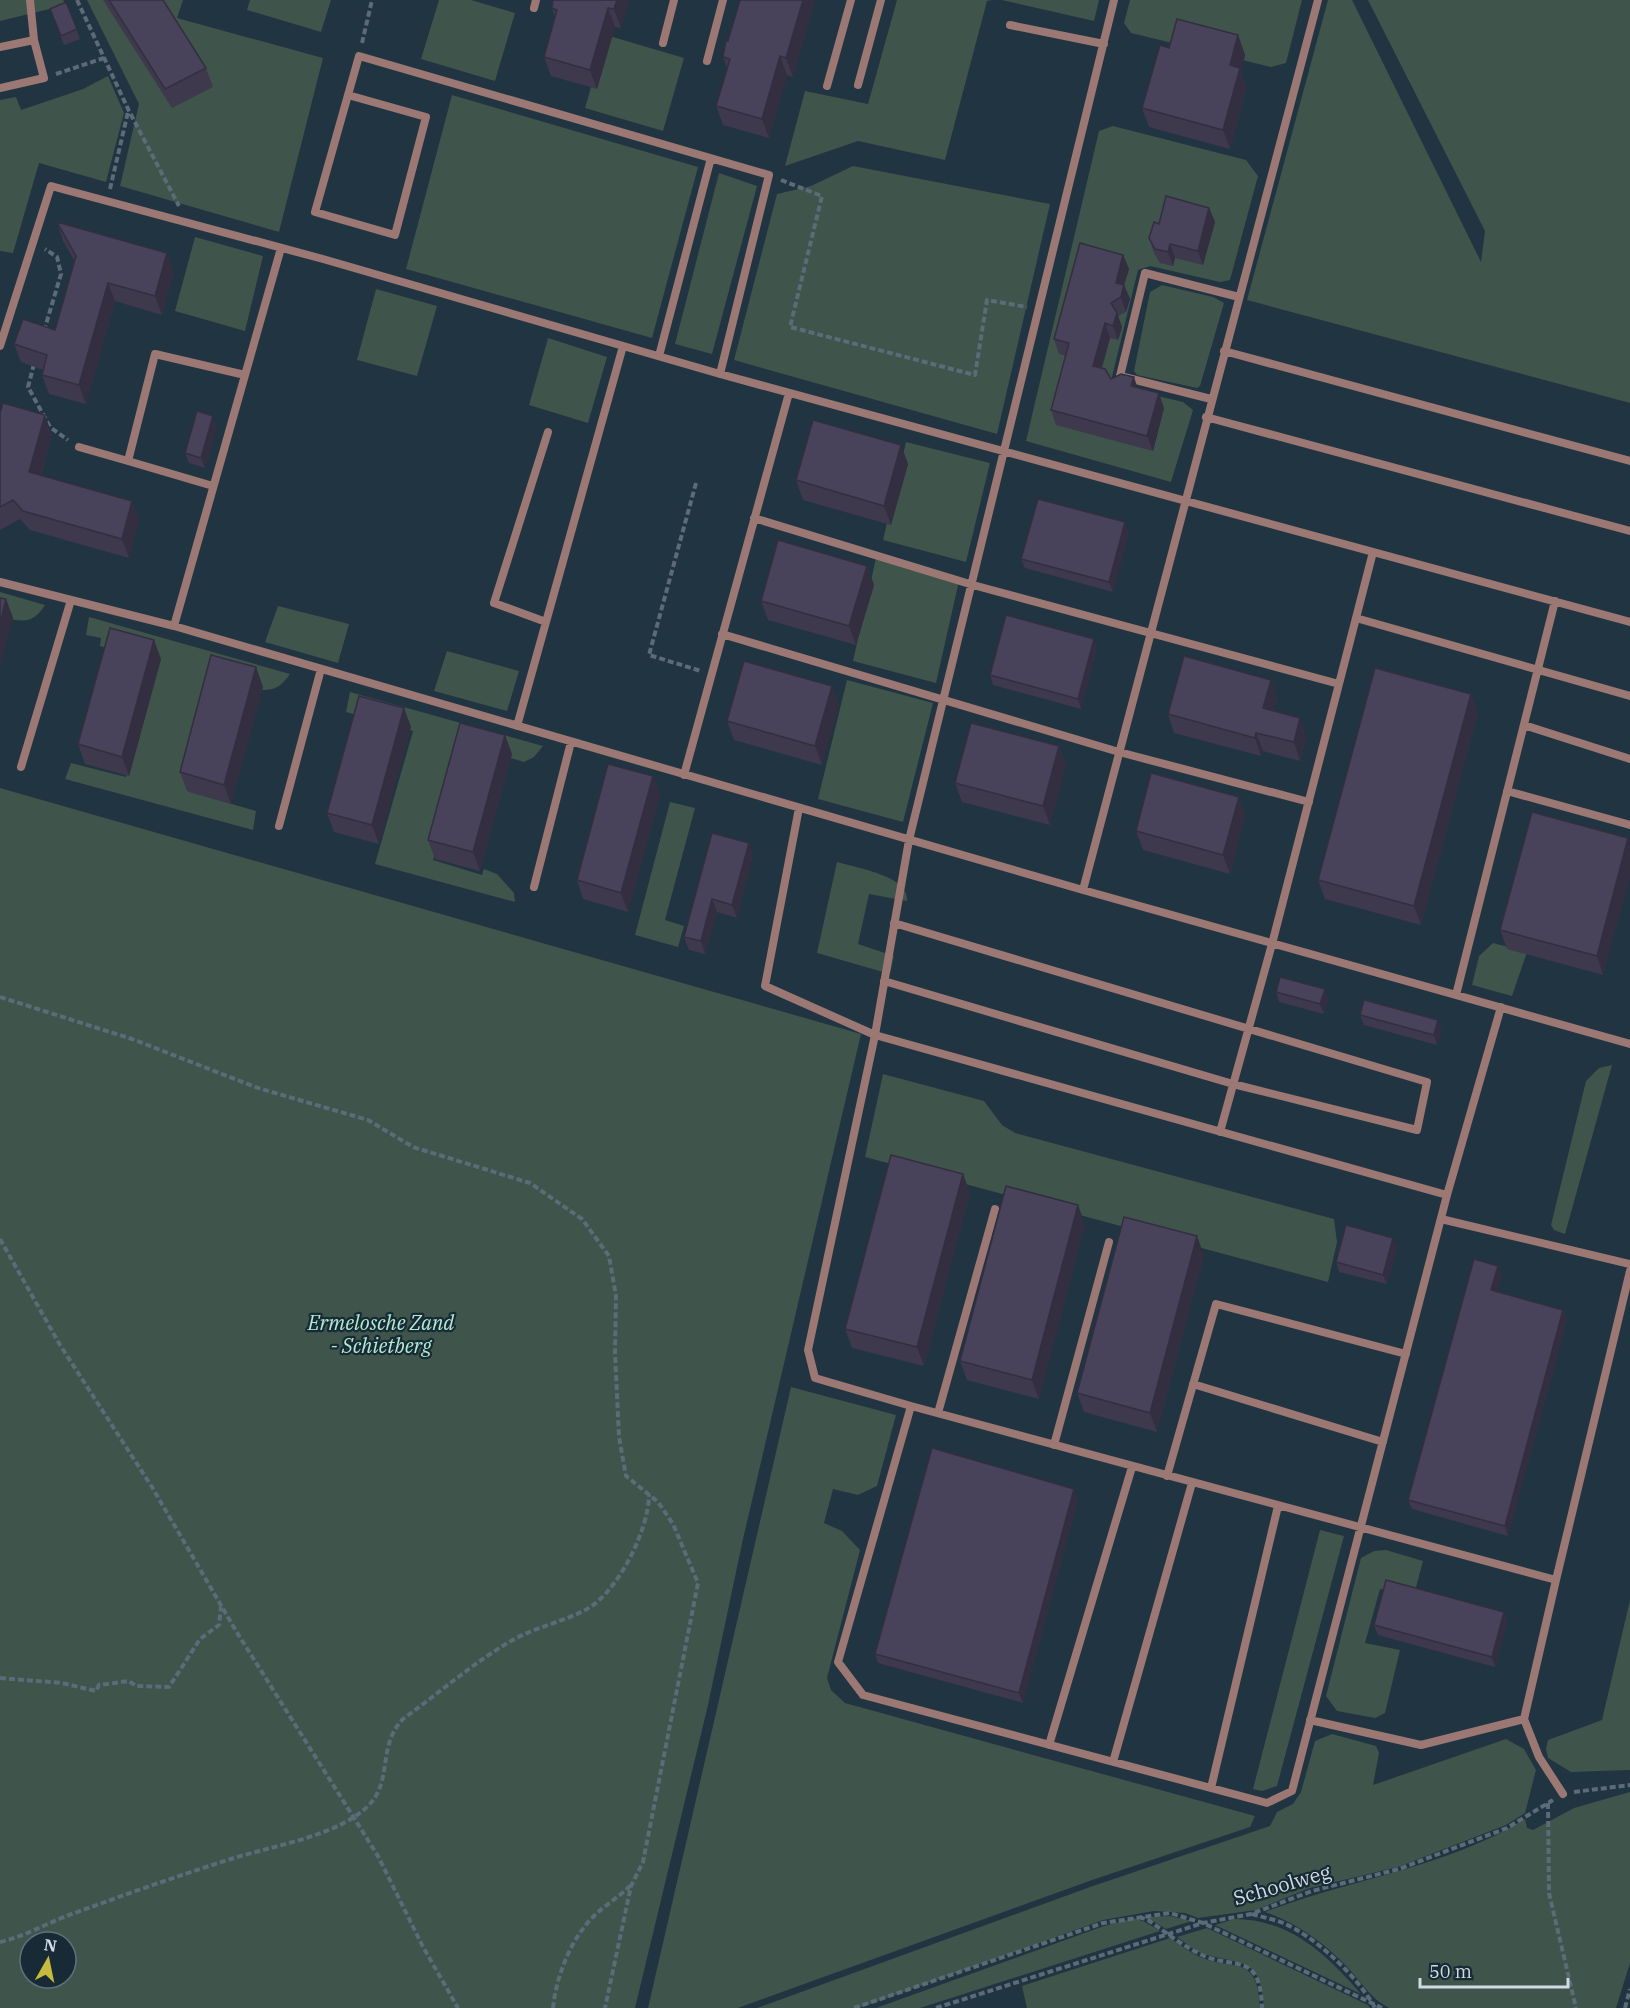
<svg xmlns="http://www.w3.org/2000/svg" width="1630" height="2008" font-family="'IBM Plex Serif',serif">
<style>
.green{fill:#3f544a;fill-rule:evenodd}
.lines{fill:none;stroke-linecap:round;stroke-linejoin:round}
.path{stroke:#5b6b77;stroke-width:4;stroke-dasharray:6 3;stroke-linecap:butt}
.service{stroke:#9c7874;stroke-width:8}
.wall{fill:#3f394e}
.shaded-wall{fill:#332e40}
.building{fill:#49425b;stroke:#332e40;stroke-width:1.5}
.labels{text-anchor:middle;stroke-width:4.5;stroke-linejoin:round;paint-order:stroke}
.park-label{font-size:20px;font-style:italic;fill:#b2eed2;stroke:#172a36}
.street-label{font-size:20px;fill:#d0dbe3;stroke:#172a36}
</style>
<rect width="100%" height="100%" fill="#213441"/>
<path class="green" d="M0,0H63L66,5L0,21Z
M87,0H183L177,18L323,58L279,232L120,186L139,104Z
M250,0H331L321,32L247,10Z
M439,0H471L515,13L495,81L421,59Z
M897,0H992L987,1L945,160L858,141L785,166L805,91L868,104Z
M1002,0H1099L1094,21Z
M1130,0H1302L1286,63L1271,67L1131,33L1124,23Z
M1328,0H1352L1481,262L1485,231L1368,0H1630V403L1247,300Z
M606,35L684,58L663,131L585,108Z
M108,76L124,113L106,182L39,163L13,253L0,251V100L16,97L21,110L83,89Z
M452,95L698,167L652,338L406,269Z
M1113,126L1246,160L1258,176L1230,280L1220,282L1150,266L1138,270L1112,377L1119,387L1183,402L1193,410L1171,482L1026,441L1099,131Z
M853,166L1050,204L997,434L734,360L777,194L811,186Z
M719,173L757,186L712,354L675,344Z
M195,237L263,256L245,331L175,311Z
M1162,285L1213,297L1224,303L1200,386L1197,388L1137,375L1134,371L1150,292Z
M376,289L437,306L417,376L357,360Z
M548,338L607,357L588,423L529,405Z
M906,442L990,463L966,562L883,540Z
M876,558L959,581L936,683L853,661Z
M0,592L45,605C33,625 20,622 0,616Z
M278,606L349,624L338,663L265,642Z
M89,617L290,674C281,686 277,690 262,690L190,792L256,811L253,830L65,779L71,763L126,777L158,663L100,646L101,638L86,635Z
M447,651L519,671L507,711L434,691Z
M847,680L933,703L903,822L818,799Z
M350,692L543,746L534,757L524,762L466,745L433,860L482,875L484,869L497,874L514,893L515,902L375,864L413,731L346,712Z
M0,788L861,1034L743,1539L708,1705L635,2008H0ZM30,1942H66V1978H30Z
M670,802L695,808L665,920L684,926L678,947L635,935Z
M837,862C857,868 910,876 907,901L869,894L858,944L894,956L890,974L817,953Z
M1493,943L1527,952L1512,996L1472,985L1479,956Z
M1612,1065L1565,1234L1554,1230L1551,1225L1586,1081L1599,1068Z
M883,1074L984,1101L1002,1125L1015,1133L1334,1219L1337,1242L1328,1282L865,1157Z
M791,1387L896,1415L877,1486L858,1495L833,1489L824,1523L842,1531L860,1550L827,1678L831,1690L845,1703L1255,1816L1250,1827L1092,1880L738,2008H648Z
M1320,1530L1344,1536L1277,1786L1262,1791L1253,1789Z
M1386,1550L1423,1561L1414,1595L1380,1589L1365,1643L1400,1650L1385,1713L1375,1718L1337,1711L1326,1696L1361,1558L1374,1551Z
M1630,1600V1770L1571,1772L1548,1758L1546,1749L1548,1740L1602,1720Z
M1332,1734L1376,1746L1379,1753L1373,1785L1506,1739L1524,1749L1536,1770L1525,1813L1506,1825L1398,1867L1310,1888L1256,1910L1198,1918L1185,1913L1154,1911L1103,1920L859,2008H757L1093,1886L1270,1826L1277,1812L1293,1804L1301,1792L1315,1741Z
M1630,1792V1963L1616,2008H1389C1371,1999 1363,1984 1349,1969C1326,1944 1297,1923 1265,1912C1350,1879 1446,1868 1525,1819L1527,1828L1533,1830L1574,1808Z
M1170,1916L1192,1921L1166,1929L1146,1917Z
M1134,1918L1145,1922L1160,1931L920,2008H876L1104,1926Z
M1234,1919C1290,1919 1326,1954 1361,1994L1215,1925Z
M1207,1928L1368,2005L1370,2008H1264C1261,1954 1240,1966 1201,1953C1193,1950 1185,1942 1177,1937Z
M1170,1938C1179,1944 1188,1951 1198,1956C1232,1972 1258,1952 1260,2008H1027L1022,1986Z"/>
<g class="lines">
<path class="path" d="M77,0L129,111L179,206
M362,43L372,0
M56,74L104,58
M781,180L822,196L790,327L975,375L987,300L1027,307
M110,189L128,112
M44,331L61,274L57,257L45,249
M34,364L28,387L50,427L68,440
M696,483L649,655L701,671
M0,997L132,1039L258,1088L368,1120L413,1147L530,1183L582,1219L609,1256L616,1296L615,1353L619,1437L626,1476L658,1502L673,1524L698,1583L643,1862L631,1886L605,2008
M0,1239L60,1345L152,1487L236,1631L378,1856L422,1945L458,2008
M0,1678L62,1683L96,1691L99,1685L129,1681L136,1686L169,1687L200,1639L219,1625L221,1607
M1574,1792L1630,1785
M1548,1803L1549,1893L1576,2008
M1252,1914C1262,1917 1273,1919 1283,1923C1315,1936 1359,1978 1375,2008
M1139,1917L1148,1920C1164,1931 1180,1944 1198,1953C1233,1972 1260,1948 1262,2008
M0,1942C24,1937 49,1922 72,1914C124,1895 177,1876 231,1859C271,1846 339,1836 369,1805C393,1780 377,1746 403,1719C439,1693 473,1663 511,1641C535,1627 563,1622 587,1609C618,1592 649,1529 649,1495
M553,2008C556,1977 571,1938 594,1916C605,1905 619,1897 630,1886
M854,2008L1103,1923L1170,1913L1203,1923L1382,2008
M936,2008L1203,1923L1251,1914L1312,1891L1399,1869L1507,1828L1553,1800
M1625,2008L1630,1989"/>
<path class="service" d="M1114,0L909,840L875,1035L1447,1195L1501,1007
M534,8L536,0
M1010,25L1104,44
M663,43L674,0
M0,47L34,40L30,0
M707,61L723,0
M858,85L881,0
M827,86L851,0
M0,88L44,78L34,40
M348,95L426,117L395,235L315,212L359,56L769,175L720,374
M0,346L51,186L323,259L720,374L1630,622
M1224,351L1630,461
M659,356L711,158
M1211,399L1120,376L1145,273L1239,297
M1206,417L1630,531
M79,447L128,461
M213,486L128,461L155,354L245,375
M754,518L973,585L1339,684
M0,582L174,626L1083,890L1630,1044
M1356,618L1630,696
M546,622L494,603L548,432
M174,626L281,248
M722,634L1119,752L1309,802
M1524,725L1630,759
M517,726L623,346
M21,767L71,600
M684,775L789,393
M1507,791L1630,825
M799,808L765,986L875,1035L808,1350L815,1378L911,1406L838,1662L863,1695L1267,1803L1292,1791L1447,1195
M279,826L321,669
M534,887L571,742
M1083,890L1318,0
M884,981L1233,1084L1417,1130L1427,1082L894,923
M1456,995L1555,601
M1220,1132L1272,944L1373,552
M1441,1219L1630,1264
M1193,1384L1383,1442
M911,1406L1556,1580L1630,1271
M938,1413L995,1209
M1054,1445L1109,1242
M1167,1476L1216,1304L1406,1354
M1524,1719L1539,1757L1563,1794
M1310,1720L1421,1745L1524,1719L1556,1580
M1049,1745L1132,1467
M1113,1762L1192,1483
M1211,1788L1278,1506"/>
</g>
<path class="wall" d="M103,0H163L206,68L213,87L172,108Z
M553,0H629L621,28L615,27L597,89L551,76L544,57L555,18L552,8Z
M740,0H815L793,77L787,75L769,138L723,125L716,106L727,68L723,57Z
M66,2L80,39L64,45L50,9Z
M1238,35L1245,55L1241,71L1247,87L1230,149L1149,127L1142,108L1169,48Z
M1209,208L1215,222L1203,265L1175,258L1173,266L1160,263L1154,253L1149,238L1159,224Z
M57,222L174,272L162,315L115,301L86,404L49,394L42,375L43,370L21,362L14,344L55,330L74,260L63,241Z
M1123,255L1129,269L1124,285L1130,299L1126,312L1118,316L1122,327L1118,340L1110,338L1102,368L1111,379L1137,387L1164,408L1153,451L1056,425L1051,410L1066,356L1059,354L1054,339Z
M0,413L52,434L41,475L132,501L139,520L129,558L30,530L20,519L0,530Z
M217,426L205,468L189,463L185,453Z
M901,445L908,464L891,525L803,500L796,480Z
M1129,532L1113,592L1025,568L1021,559Z
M867,566L874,585L856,645L768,620L761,601Z
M1097,648L1081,709L993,685L990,675Z
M161,659L129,776L85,764L78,744Z
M1271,680L1277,698L1274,711L1307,737L1300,761L1263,751L1261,756L1174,733L1168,714Z
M832,686L839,705L822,765L734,740L727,721Z
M263,687L231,804L187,791L180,772Z
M1471,694L1478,713L1421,925L1325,899L1318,880Z
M411,727L379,844L334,832L327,813Z
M1059,746L1066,765L1050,825L962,802L955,783Z
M512,754L480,871L435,859L428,840Z
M653,776L660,795L628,912L583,899L577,880Z
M1239,797L1245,816L1230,874L1143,850L1136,831Z
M1628,838L1630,842V876L1603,975L1507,949L1500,930Z
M749,843L753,856L737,918L717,912L705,954L689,950L684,937Z
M1276,992L1328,999L1324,1014L1279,1002Z
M1360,1015L1442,1030L1437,1045L1364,1025Z
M963,1174L970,1193L924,1366L852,1348L845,1329Z
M1085,1224L1039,1399L967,1380L960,1361Z
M1397,1247L1387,1284L1339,1272L1336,1262Z
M1204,1255L1157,1432L1084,1412L1077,1393Z
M1498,1266L1502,1275L1497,1292L1563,1310L1567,1320L1508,1536L1412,1509L1408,1500Z
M1078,1499L1023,1703L878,1663L875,1654Z
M1504,1612L1507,1622L1495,1667L1378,1635L1374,1625Z"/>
<path class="shaded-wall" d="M617,0H629L621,28L614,9Z
M803,0H815L793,77L786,58Z
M608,8L615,27L597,89L590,70Z
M1238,35L1245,55L1241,71L1247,87L1230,149L1223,130L1230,65Z
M780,56L787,75L769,138L762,119Z
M1209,208L1215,222L1203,265L1198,251Z
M1170,244L1175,258L1173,266L1168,252Z
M167,253L174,272L162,315L155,296Z
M1123,255L1129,269L1124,285L1130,299L1126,312L1116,283Z
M108,283L115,301L86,404L79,385Z
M1117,313L1122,327L1118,340L1113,326Z
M1105,323L1110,338L1098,381L1093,366Z
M1134,377L1139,392L1131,386Z
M1159,393L1164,408L1153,451L1147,436Z
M45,415L52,434L36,491L29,472Z
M213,416L217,426L205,468L201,458Z
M901,445L908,464L891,525L884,506Z
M132,501L139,520L129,558L122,539Z
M1125,522L1129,532L1113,592L1109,582Z
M867,566L874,585L856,645L849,626Z
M6,599L13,618L0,667V623Z
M1094,639L1097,648L1081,709L1078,699Z
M154,640L161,659L129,776L122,757Z
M256,667L263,687L231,804L224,785Z
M1271,680L1277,698L1270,727L1263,708Z
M832,686L839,705L822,765L815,746Z
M1471,694L1478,713L1421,925L1414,906Z
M404,708L411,727L379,844L372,825Z
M1300,718L1307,737L1300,761L1294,742Z
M1256,733L1263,751L1261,756L1255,738Z
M505,735L512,754L480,871L473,852Z
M1059,746L1066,765L1050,825L1043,806Z
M653,776L660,795L628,912L621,893Z
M1239,797L1245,816L1230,874L1223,855Z
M1628,838L1630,842V876L1603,975L1597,956Z
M749,843L753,856L737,918L732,905Z
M712,899L717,912L705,954L701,941Z
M1325,989L1328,999L1324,1014L1320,1004Z
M1438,1020L1442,1030L1437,1045L1434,1035Z
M963,1174L970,1193L924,1366L917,1347Z
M1078,1205L1085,1224L1039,1399L1032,1380Z
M1197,1236L1204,1255L1157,1432L1150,1413Z
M1393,1238L1397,1247L1387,1284L1383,1275Z
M1498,1266L1502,1275L1495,1300L1491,1290Z
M1563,1310L1567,1320L1508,1536L1505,1526Z
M1074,1489L1078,1499L1023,1703L1019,1693Z
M1504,1612L1507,1622L1495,1667L1492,1657Z"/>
<path class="building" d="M109,0H163L206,68L165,89Z
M553,0H617L614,9L608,8L590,70L544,57L557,10L552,8Z
M740,0H803L786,58L780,56L762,119L716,106L730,59L723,57L726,40L728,41Z
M66,2L77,29L61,36L50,9Z
M1177,19L1238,35L1230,65L1240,68L1223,130L1142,108L1160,45L1169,48Z
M1166,196L1209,208L1198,251L1170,244L1168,252L1155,249L1149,238L1154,222L1159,224Z
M57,222L167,253L155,296L108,283L79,385L42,375L47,355L14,344L23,319L55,330L76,256Z
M1080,243L1123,255L1116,283L1124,285L1121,297L1111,303L1117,313L1113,326L1105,323L1093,366L1105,369L1111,379L1121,374L1134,377L1131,386L1159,393L1147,436L1051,410L1069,343L1054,339Z
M3,403L45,415L29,472L132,501L122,539L23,511L13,500L0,507V413Z
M197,411L213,416L201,458L185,453Z
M813,420L901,445L884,506L796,480Z
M1038,499L1125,522L1109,582L1021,559Z
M778,540L867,566L849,626L761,601Z
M0,598L6,599L0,623Z
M1006,615L1094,639L1078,699L990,675Z
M110,628L154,640L122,757L78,744Z
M211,655L256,667L224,785L180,772Z
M1184,656L1271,680L1263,708L1300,718L1294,742L1256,733L1255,738L1168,714Z
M744,661L832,686L815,746L727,721Z
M1375,668L1471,694L1414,906L1318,880Z
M359,696L404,708L372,825L327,813Z
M460,723L505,735L473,852L428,840Z
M971,723L1059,746L1043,806L955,783Z
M608,764L653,776L621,893L577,880Z
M1151,773L1239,797L1223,855L1136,831Z
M1532,812L1628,838L1597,956L1500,930Z
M712,833L749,843L732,905L712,899L701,941L684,937Z
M1280,977L1325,989L1320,1004L1276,992Z
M1364,1000L1438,1020L1434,1035L1360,1015Z
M891,1155L963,1174L917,1347L845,1329Z
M1006,1186L1078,1205L1032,1380L960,1361Z
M1124,1217L1197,1236L1150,1413L1077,1393Z
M1346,1225L1393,1238L1383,1275L1336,1262Z
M1474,1259L1498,1266L1491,1290L1563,1310L1505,1526L1408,1500Z
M932,1448L1074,1489L1019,1693L875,1654Z
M1386,1580L1504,1612L1492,1657L1374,1625Z"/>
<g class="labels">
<g class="park-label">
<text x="381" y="1330">Ermelosche Zand<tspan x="381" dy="23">- Schietberg</tspan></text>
</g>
<g class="street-label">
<text transform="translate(1282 1885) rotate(-16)" y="7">Schoolweg</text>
</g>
</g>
<g transform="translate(48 1960) rotate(9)"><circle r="28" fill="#172a36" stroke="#61717b" stroke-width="1.5"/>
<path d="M0-4.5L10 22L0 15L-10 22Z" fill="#c6bb3c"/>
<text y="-9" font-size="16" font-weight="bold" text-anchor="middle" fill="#d0dbe3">N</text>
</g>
<path d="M1420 1978v9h148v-9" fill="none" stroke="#d0dbe3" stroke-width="3"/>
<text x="1429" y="1978" font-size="18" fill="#d0dbe3" stroke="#172a36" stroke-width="4.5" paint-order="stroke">50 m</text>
</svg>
